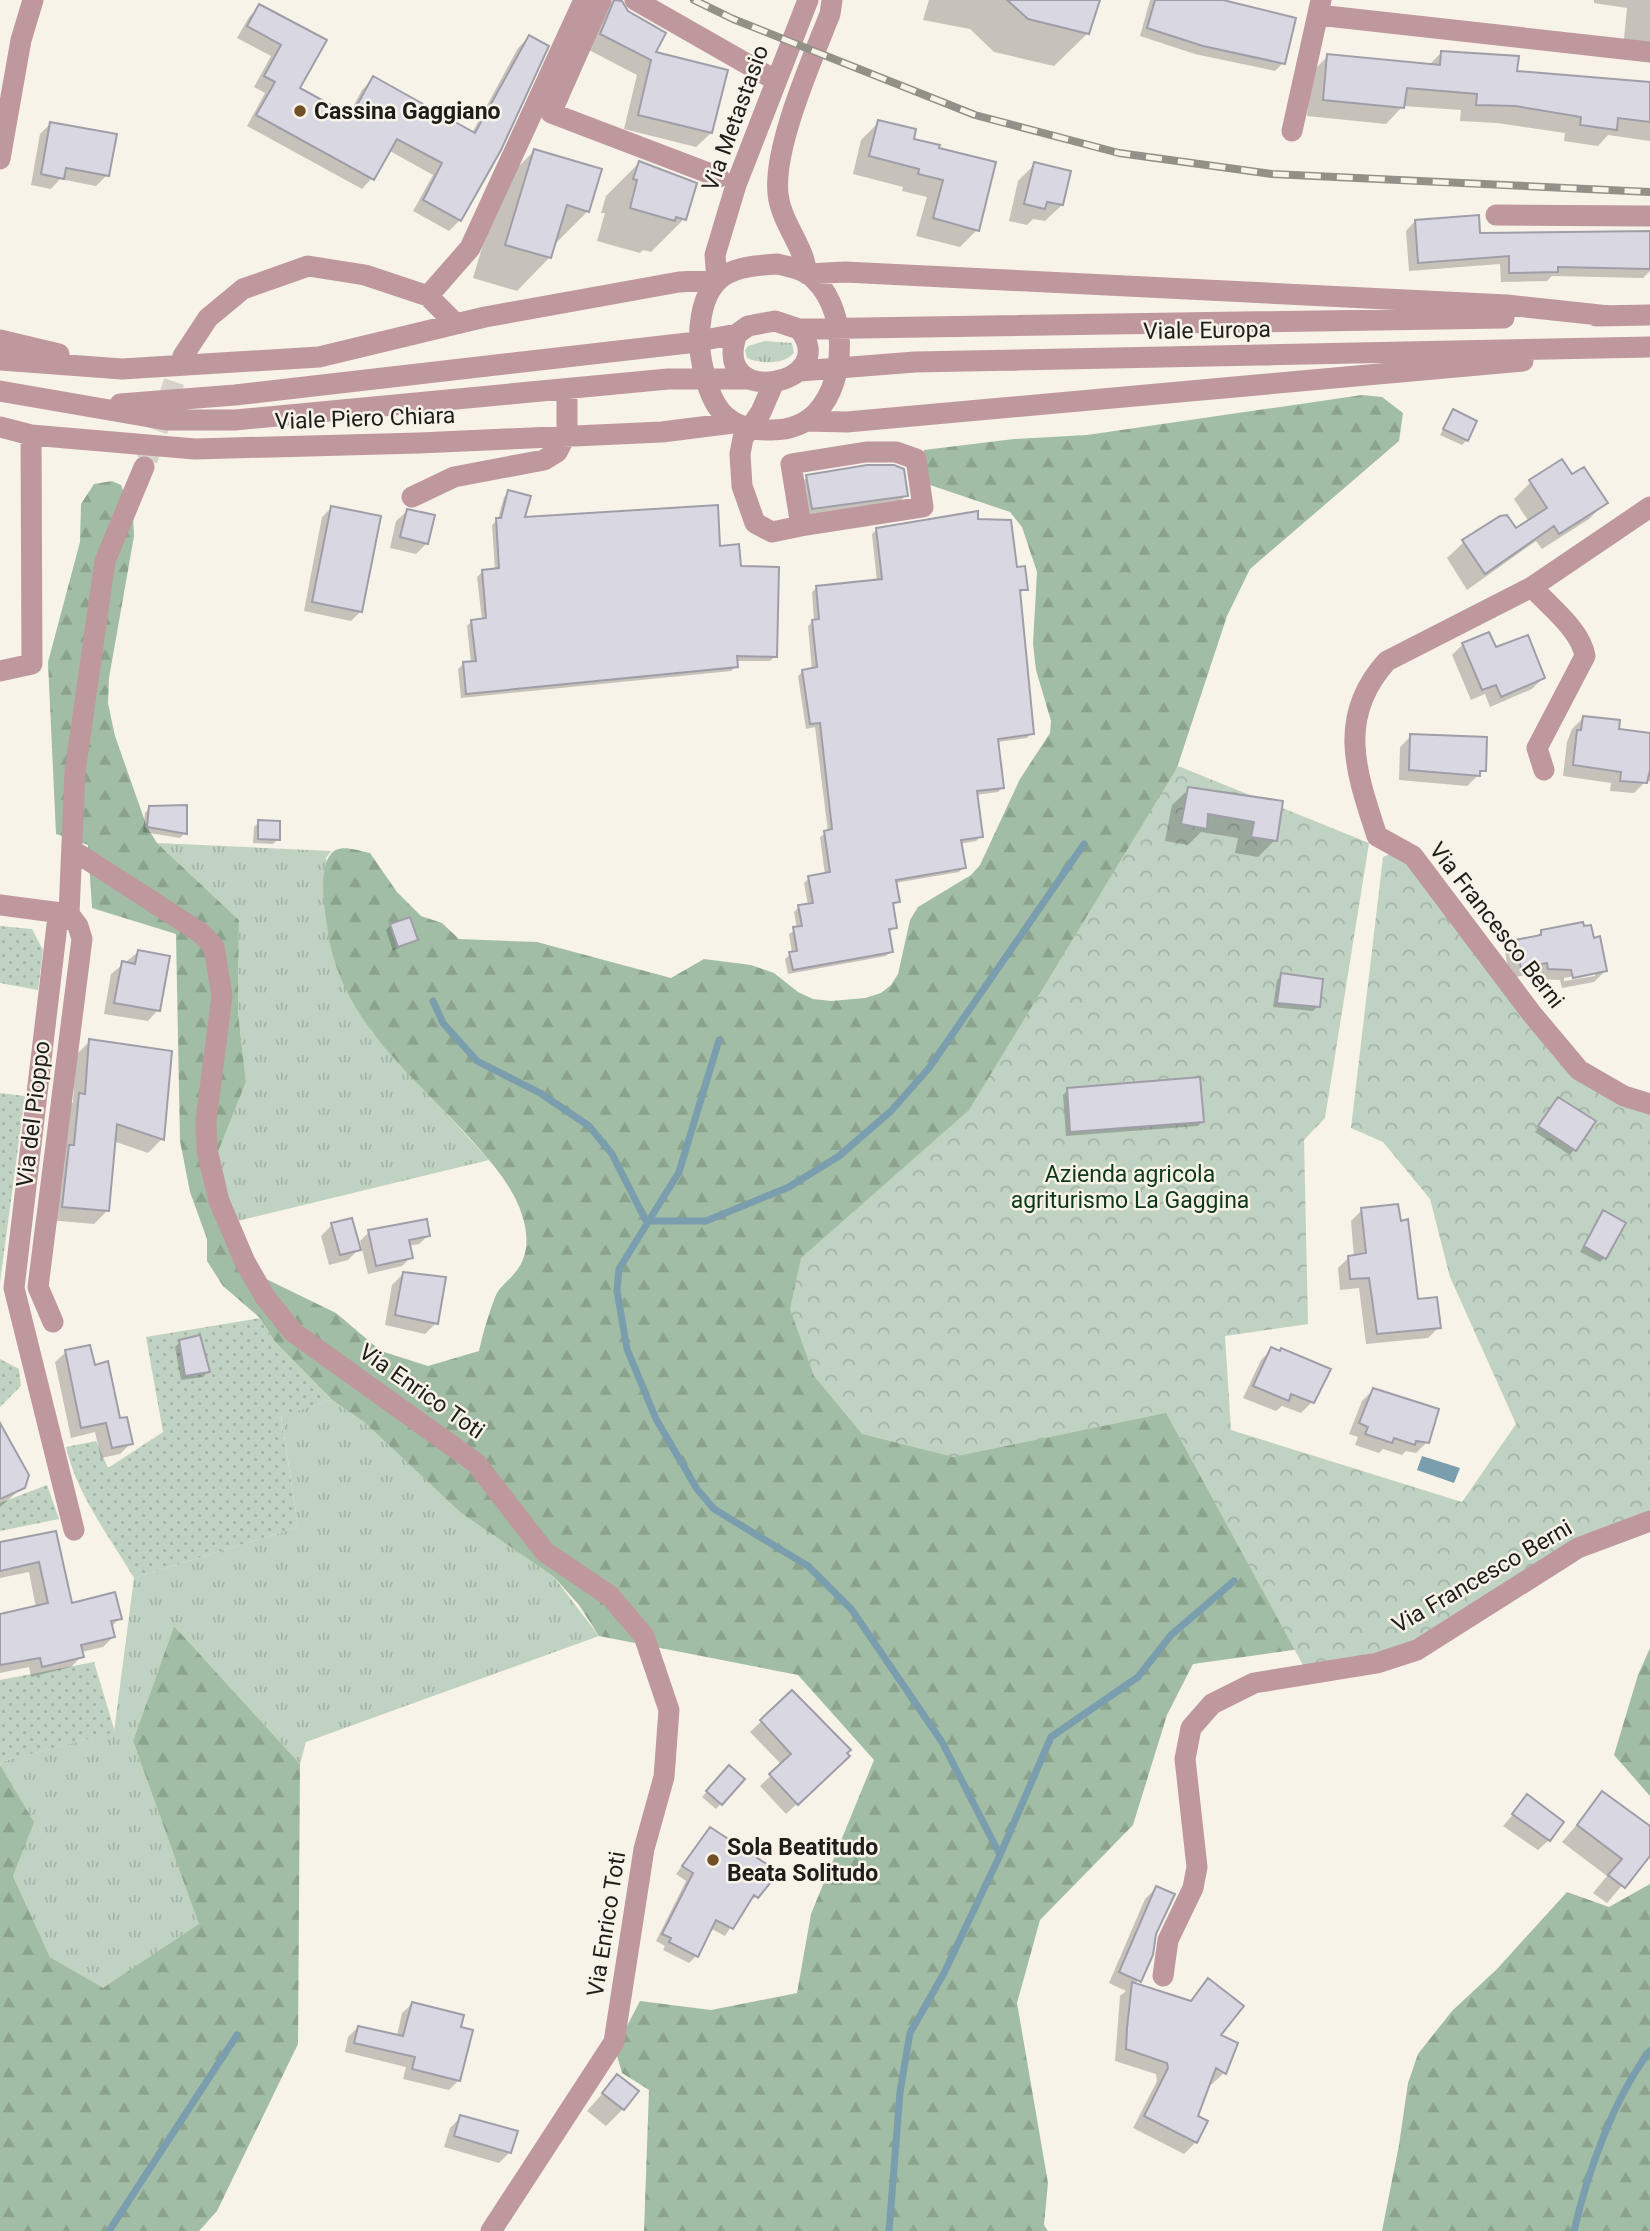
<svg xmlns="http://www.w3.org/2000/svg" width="1650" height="2231" font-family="Roboto,sans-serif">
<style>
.grass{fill:url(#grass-tufts)}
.forest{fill:url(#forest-firs)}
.park{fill:url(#park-crowns)}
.garden{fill:url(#garden-dots)}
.water{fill:#7a9ead}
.shadow{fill:#0003;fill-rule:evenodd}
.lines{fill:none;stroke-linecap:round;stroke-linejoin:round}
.stream{stroke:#7a9ead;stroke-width:7}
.building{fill:#d9d8e2;stroke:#9f9ea8;stroke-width:2}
.minor-tunnel{stroke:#d7d3ca;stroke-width:21;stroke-dasharray:21 10;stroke-linecap:butt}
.minor{stroke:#bf989d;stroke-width:21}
.rail-casing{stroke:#939088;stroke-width:8}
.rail{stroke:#f8f3e9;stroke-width:5;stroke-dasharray:16;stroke-linecap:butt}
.poi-dot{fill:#705026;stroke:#f8f3e9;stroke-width:2.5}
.labels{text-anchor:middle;stroke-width:5;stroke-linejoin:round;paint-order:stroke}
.poi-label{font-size:23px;font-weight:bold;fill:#1e1d19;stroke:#f8f3e9;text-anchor:start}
.street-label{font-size:23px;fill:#1e1d19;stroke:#f8f3e9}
.park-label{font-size:23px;fill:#0c3817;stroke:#f8f3e9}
</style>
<defs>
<pattern id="grass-tufts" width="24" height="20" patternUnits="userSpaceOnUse" patternTransform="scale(1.75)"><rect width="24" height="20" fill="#c0d2c2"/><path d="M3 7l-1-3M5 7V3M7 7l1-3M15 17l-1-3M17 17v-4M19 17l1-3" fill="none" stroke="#a5b4a6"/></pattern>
<pattern id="forest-firs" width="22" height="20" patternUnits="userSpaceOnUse" patternTransform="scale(1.75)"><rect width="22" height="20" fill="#a2bda5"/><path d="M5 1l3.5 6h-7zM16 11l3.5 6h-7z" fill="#8ba28d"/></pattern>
<pattern id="park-crowns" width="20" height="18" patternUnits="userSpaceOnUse" patternTransform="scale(1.75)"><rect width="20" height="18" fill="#c0d2c2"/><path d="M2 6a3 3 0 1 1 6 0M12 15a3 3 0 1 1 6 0" fill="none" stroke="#a5b4a6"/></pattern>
<pattern id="garden-dots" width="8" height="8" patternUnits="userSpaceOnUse" patternTransform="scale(1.75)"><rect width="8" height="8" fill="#c0d2c2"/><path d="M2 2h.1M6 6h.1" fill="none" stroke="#a5b4a6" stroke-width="1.8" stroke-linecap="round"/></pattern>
</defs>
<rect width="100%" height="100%" fill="#f8f3e9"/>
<path class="grass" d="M765,341L792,343L794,353C783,365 760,364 747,358L745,350L748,346Z
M157,843L331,851L326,858L371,1031L489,1160L233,1222L216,1157L246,1082L238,1012L239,920Z
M332,1400L364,1422L461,1513L554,1577L599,1636L306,1742L300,1764L174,1626L133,1741L200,1924L103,1989L50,1957L13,1876L0,1762L114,1732L134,1578L298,1527L281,1415Z"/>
<path class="forest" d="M1362,395L1382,397L1403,413L1399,441L1250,569L1227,616L1170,789L1188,1382L1300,1649L1193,1664L1167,1715L1133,1825L1040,1920L1017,2003L1048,2183L1044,2225L1048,2231H644L649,2090L622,2073L615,2049L640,2001L711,2010L797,1993L811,1914L874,1760L798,1675L599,1636L579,1605L554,1577L461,1513L364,1422L332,1400L275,1342L260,1318L223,1286L207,1261V1239L190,1192L180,1141L176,934L92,908L88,845L56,834L48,662L80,542L81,504L94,484L112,481L121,485L133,516L134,536L109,678L108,703L115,736L147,827L157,843L239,920L238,1012L246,1082L216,1157L233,1222L262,1277L336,1313L381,1351L428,1366L479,1351C483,1333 489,1312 496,1295C500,1287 508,1281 513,1275C529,1258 529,1236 522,1215C514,1189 494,1165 476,1145C416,1076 339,1023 327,926C325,909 321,890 324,873C329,841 345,847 370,853L397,892L421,916L442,923L459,939L537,942L671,978L704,959L751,965L774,973L798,992L813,999L831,1001L865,998L881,993L891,985L898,974L910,920L918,907L971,875L980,865L1020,779L1050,733L1051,721L1036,670L1033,644L1037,572L1022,527L1010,512L930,485L923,472L924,450L1014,439L1087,435Z
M174,1626L300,1764L298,2044L217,2211L199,2231H0V1765L34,1822L13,1876L50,1957L103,1988L199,1924L133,1741Z
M1650,1648V1796L1614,1755L1638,1675Z
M1650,1884V2231H1382L1399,2145L1408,2083L1418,2054L1452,2011L1497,1969L1567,1892L1609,1907Z"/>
<path class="park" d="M1178,766L1369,843L1325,1118L1304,1140L1308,1324L1225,1336L1231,1430L1462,1502L1516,1424L1450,1277L1430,1199L1383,1142L1351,1128L1383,857L1397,851L1578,1073L1650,1111V1513L1408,1646L1304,1667L1166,1413L953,1457L862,1434L814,1376L790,1309L801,1258L969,1110Z"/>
<path class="garden" d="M0,926L32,929L43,950L38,990L0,983Z
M0,1093L25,1096L0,1282Z
M260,1318L275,1342L332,1400L281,1416L298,1527L134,1578C109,1536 77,1495 66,1447L96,1441L108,1468L163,1432L146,1337Z
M0,1359L19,1369L21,1386L0,1407Z
M47,1485L59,1519L0,1531V1503Z
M94,1662L115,1732L0,1762V1680Z"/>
<path class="water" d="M1422,1456L1460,1468L1454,1483L1417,1470Z"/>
<path class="shadow" d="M613,0L621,3L711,133L696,147L624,129L637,75L587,49L600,14Z
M929,0H1099L1088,33L1054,66L994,52L970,29L923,20Z
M1150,0H1216L1283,63L1275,71L1195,54L1140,36Z
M1594,0H1650V43L1624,39L1627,8L1594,3Z
M260,6L324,41L298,89L348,116L362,90L373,79L472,133L518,48L529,37L460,220L449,231L413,211L433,175L388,150L372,178L362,189L247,126L265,93L254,87L271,56L237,38L249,17Z
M1442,52L1516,73L1650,92V141L1608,135L1598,146L1564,141L1565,133L1497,123L1460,121L1461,110L1403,106L1386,124L1307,116L1311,73L1328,56L1428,66Z
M879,122L912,140L938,146L977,230L960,247L916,236L927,197L902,191L903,187L853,174L861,140Z
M51,123L107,175L96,186L60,179L51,189L31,185L40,134Z
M534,151L588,211L554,245L550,257L517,291L473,278L501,184Z
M639,163L684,219L651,252L643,250L640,253L597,241L605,213H601L606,196Z
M1035,164L1062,205L1045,221L1033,219L1027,225L1009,221L1018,181Z
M1415,221L1478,235L1650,233V271L1643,278L1552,276L1547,281L1501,282L1500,264L1409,271L1406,231Z
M1453,411L1467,440L1462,445L1440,435Z
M807,477L906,495L893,509L799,521L794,490Z
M1531,482L1605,503L1589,519L1542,549L1536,541L1467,590L1447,558L1464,542L1515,531L1529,522L1514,499Z
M509,492L523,519L719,548L739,568L775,656L770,661H735L736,666L731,671L461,698L458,669L463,664L471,663L467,626L472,621L482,620L477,577L482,572L495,570L492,525L498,519L504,497Z
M331,508L360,612L351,621L304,611L322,517Z
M407,511L427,543L416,554L390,548L396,521Z
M977,520L1015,569L1026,589L1018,594L1032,733L1027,738L997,742L1003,787L998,792L976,795L981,836L976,841L959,844L964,867L959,872L895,883L898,901L892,907L895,928L888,933L891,951L886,956L788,974L785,959L792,953L789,934L797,929L794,912L799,907L808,905L804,883L809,878L825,875L820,837L828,832L815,727L806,729L798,676L803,671L812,670L808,626L814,621L812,592L817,587L877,582L872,534L877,529Z
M1463,644L1495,649L1543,678L1532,689L1490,707L1485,694L1471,700L1452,655Z
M1583,718L1618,731L1650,735V781H1646L1634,793L1610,791L1611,783L1563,776L1567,742L1572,729Z
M1411,736L1484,770L1467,786L1399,780L1400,747Z
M1189,789L1281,803L1275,840L1258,857L1235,853L1238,838L1201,832L1188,845L1165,841L1172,805Z
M150,807L185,833L180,838L143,832L145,813Z
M259,822L278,839L273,844L253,843L254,827Z
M391,925L416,939L393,951L386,930Z
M1541,932L1605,971L1594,982L1562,988L1560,980L1537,979L1536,973L1510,978L1505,952L1516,941L1536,937ZM1595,972V976L1564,981V978Z
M138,952L158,1010L148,1021L104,1014L111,974Z
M1282,975L1318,1006L1313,1011L1273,1007L1277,980Z
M90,1041L170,1052L162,1139L148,1153L113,1141L108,1210L94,1224L49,1220L66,1109L73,1102L76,1055Z
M1068,1090L1203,1121L1198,1126L1066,1136L1063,1095Z
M1554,1104L1594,1122L1570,1155L1535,1132Z
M1362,1210L1416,1301L1439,1327L1428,1338L1366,1344L1359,1288L1340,1290L1338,1268L1349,1257H1354L1351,1221Z
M1603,1212L1605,1257L1600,1262L1580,1252Z
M332,1225L359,1249L348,1260L329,1265L321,1236Z
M369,1232L428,1236L419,1244L408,1246L411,1257L402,1266L368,1274L360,1241Z
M403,1274L436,1323L425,1334L385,1325L392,1285Z
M180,1342L208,1372L203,1377L181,1380L175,1347Z
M1272,1349L1312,1402L1301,1413L1282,1406L1276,1411L1243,1398L1261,1360Z
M66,1352L93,1367L131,1443L120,1454L101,1458L95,1432L71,1438L55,1362Z
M1373,1390L1427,1442L1416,1453L1406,1451L1402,1455L1383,1449L1379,1453L1355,1445L1358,1437L1349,1434L1362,1401Z
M0,1432L23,1487L0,1507Z
M54,1533L70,1605L120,1618L111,1627L113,1637L103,1647L81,1652L82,1656L71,1667L31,1677L29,1667L0,1673V1615L36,1608L29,1572L0,1578V1544Z
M792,1692L837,1767L786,1814L760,1786L782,1765L750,1732Z
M729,1767L743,1779L716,1809L702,1797Z
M1603,1794L1650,1829V1853L1607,1903L1593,1893L1607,1876L1562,1842Z
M1528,1797L1549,1840L1538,1850L1503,1826Z
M710,1829L756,1897L747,1902L725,1936L710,1928L696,1956L689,1963L663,1950L665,1946L656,1941L686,1881L676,1874Z
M1156,1888L1151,1954L1135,1985L1189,2002L1208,1981L1224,2073L1212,2084L1209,2083L1196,2117V2142L1184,2154L1133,2128L1157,2081L1156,2074L1115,2061L1120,1996L1126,1991L1109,1983L1145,1899Z
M412,2004L459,2028V2080L449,2090L403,2079L406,2067L345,2052L348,2037L358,2027L397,2036L402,2013Z
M617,2077L623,2109L606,2126L587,2111Z
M461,2117L509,2153L499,2163L444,2147L450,2128Z"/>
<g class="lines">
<path class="stream" d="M433,1001L443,1023L477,1061L540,1093L589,1126L612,1154L646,1221H706L789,1187L839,1156L891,1111L929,1068L1084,844
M719,1040L679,1172L619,1269L617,1291L627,1349L656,1419L697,1489L714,1509L808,1566L852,1610L942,1742L1000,1855
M109,2231L237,2035
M889,2231L900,2092L910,2033L944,1973L1000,1855L1051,1737L1138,1677L1171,1635L1234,1581
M1574,2231C1587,2174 1614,2097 1650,2051"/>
</g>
<path class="building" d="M614,0L622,1L628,11L666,33L656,52L728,70L712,133L638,115L651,60L600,34Z
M1007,0H1100L1089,34L1028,19Z
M1155,0H1223L1296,18L1285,64L1203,46L1147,28Z
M259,4L327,40L300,88L351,116L373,76L475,133L529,35L549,46L501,150L461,221L423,200L442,163L397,139L374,180L256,115L275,82L264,76L281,45L247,26Z
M1441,51L1519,56L1517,71L1650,82V122L1618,118L1617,130L1580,125L1581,117L1515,106L1476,105L1477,94L1407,88L1404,108L1323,100L1327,54L1440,65Z
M878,120L916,129L914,139L940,145L939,148L996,162L979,231L933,218L943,180L918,174L919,169L869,156Z
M50,122L117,134L109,176L66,168L64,179L41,174Z
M534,149L602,169L589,212L567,205L551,258L505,245Z
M639,161L697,183L686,220L676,217L675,221L630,208L637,180L633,179Z
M1034,162L1071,171L1063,205L1047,202L1045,209L1024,204Z
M1479,215L1480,233L1650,231V269L1558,267V272L1509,273V256L1418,263L1415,220Z
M1453,409L1477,421L1468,441L1443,429Z
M1562,459L1572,474L1584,467L1608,503L1559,534L1554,526L1485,574L1462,540L1500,516L1507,515L1516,528L1547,508L1529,480Z
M867,465H894L904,469L908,496L812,509L806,475Z
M508,490L531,496L525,517L718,505L720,546L739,544L741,566L779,567L777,657L737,656L738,667L466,694L463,662L476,661L471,620L486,618L482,570L499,568L496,518H501Z
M331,506L381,516L362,612L312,602Z
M407,509L435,515L428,544L400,537Z
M978,511V519L1011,520L1017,567L1025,566L1028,590H1020L1034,734L998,739L1004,788L977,791L983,837L961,840L966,868L896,880L900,902L893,903L897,928L889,929L893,952L793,970L789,952L797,951L793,927L802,926L798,905L813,903L808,876L830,872L824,831L832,829L820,723L810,724L802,670L817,667L812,620L819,619L816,586L882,579L876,528Z
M1489,632L1496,647L1528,635L1545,678L1501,697L1496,685L1482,690L1462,643Z
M1583,716L1620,720L1619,729L1650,733V770L1647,783L1620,781L1621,772L1573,765L1577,730H1581Z
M1410,734L1487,737L1486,771H1480V776L1409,770Z
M1188,787L1283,801L1277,841L1251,837L1254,822L1208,814L1207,829L1181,824Z
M187,805V834L147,827L149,806Z
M258,820L280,821V840L258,839Z
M410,917L418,940L398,947L390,924Z
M1583,922L1584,926L1591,925L1594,938L1600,936L1607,971L1573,978L1571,970L1548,969L1547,963L1521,968L1515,940L1541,935V930Z
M138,950L170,956L160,1011L114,1003L122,961L135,964Z
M1281,973L1323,979L1320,1007L1277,1003Z
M89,1039L172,1051L164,1140L117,1124L109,1211L62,1207L69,1145H74L79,1093L85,1094Z
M1200,1077L1204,1122L1070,1132L1067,1088Z
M1558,1097L1596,1121L1576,1151L1538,1126Z
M1398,1204L1401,1221L1408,1219L1418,1299L1437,1297L1441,1328L1377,1334L1369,1278L1350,1279L1348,1256L1366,1253L1361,1208Z
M1603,1210L1626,1223L1606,1259L1584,1246Z
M352,1218L361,1250L340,1255L331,1223Z
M427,1219L430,1236L409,1240L413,1258L376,1266L368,1230Z
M403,1272L446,1277L438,1324L395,1315Z
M200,1335L210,1372L185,1376L179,1340Z
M90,1345L95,1365L108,1361L120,1418L127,1417L133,1444L112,1448L106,1423L81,1428L65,1350Z
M1271,1347L1280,1351L1281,1348L1331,1369L1314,1403L1291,1394L1289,1401L1253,1386Z
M1373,1388L1439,1409L1429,1443L1416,1441L1415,1445L1394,1438L1392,1443L1365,1434L1368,1427L1359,1423Z
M0,1423L29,1475L25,1488L0,1499Z
M56,1531L72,1603L115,1592L122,1619L111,1621L115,1637L81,1645L84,1657L42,1667L40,1658L0,1665V1614L48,1603L39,1562L0,1571V1542Z
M792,1690L851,1750L847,1753L850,1756L798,1805L769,1774L791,1754L760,1720Z
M729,1765L745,1779L722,1805L706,1791Z
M1602,1791L1650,1826V1856L1625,1888L1608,1875L1622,1859L1577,1825Z
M1527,1794L1564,1822L1550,1841L1512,1814Z
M710,1827L779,1872L758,1898L754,1895L733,1929L716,1920L698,1957L669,1942L671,1938L662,1934L693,1873L682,1866Z
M1156,1886L1175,1894L1156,1934L1153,1955L1141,1982L1119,1972Z
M1208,1978L1244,2006L1221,2035L1238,2043L1226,2074L1216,2068L1198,2116L1208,2121L1197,2143L1144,2116L1168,2068L1167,2063L1126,2049L1127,2028L1132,1982L1191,2001Z
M412,2002L464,2015L461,2027L473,2030L460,2081L412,2069L415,2057L354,2043L358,2026L403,2036Z
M617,2074L639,2091L624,2110L602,2093Z
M460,2115L518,2131L511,2153L454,2136Z"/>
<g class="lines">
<path class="minor-tunnel" d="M147,460L183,356"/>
<path class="minor" d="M601,0L551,113L719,177
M635,0L775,80
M832,0L830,14C812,60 773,147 778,194C781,223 804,245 807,274L845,272L1507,305L1609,316
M1318,15L1650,52
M1292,131L1321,0
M0,159L21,40L33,0
M1496,215L1650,216
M778,264C788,267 799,268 808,274C848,303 849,379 816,413C804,425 788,430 772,430C730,431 713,412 704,372C696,342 696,286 731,272C745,266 762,265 778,264Z
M428,296L470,248L584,0
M1596,316L1650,315
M775,321L799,329C844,385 709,411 737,334L748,326Z
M799,329L1504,318
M0,340L59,354
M183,356L208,318L243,289L308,266L365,275L428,296L456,324
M0,360L122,369L319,357L485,317L679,282L717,280L715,255L736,185L808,0
M800,371L915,362L1650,347
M774,382L761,412L743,438L740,454L742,486L755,523L772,532L801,526
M0,391L167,420H235L668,379H749
M120,404L235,395L688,343L737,334
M807,421L847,422L1523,361
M0,427L31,435L195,449L419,443L662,432L733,423
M866,452H896L916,459L923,507L801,526L791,464Z
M412,497L454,477L544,460L557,452L567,433V390
M1650,507L1532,587L1387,661C1336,717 1356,772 1377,836L1413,856L1532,1014L1579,1070L1624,1096L1650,1104
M1532,587C1549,606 1581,630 1585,656L1537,748L1544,770
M0,671L32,664L31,435
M74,851L201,933L214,947L222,996L206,1120L207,1150L219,1201L245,1262L265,1297L293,1332L476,1463L545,1552L610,1596L644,1636L669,1710L664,1777L644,1849L614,2042L491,2231
M0,905L69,914
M53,1322L38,1287L82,939L78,926L69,914
M74,1530L14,1288L57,925L69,914L75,772L105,561L144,467
M1163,1976L1168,1940L1193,1888L1197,1867L1185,1759L1191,1728L1212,1704L1254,1683L1377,1663L1417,1650L1578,1548L1650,1521"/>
<g class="rail-casing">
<path id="rail" d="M694,0L733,19L975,115L1119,153L1272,174L1650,192"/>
</g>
<use href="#rail" class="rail"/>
</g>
<g class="poi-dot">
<circle cx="300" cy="111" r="7"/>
<circle cx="713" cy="1860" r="7"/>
</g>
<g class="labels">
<g class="poi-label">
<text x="314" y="119">Cassina Gaggiano</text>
<text x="727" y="1855">Sola Beatitudo<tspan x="727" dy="26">Beata Solitudo</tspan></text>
</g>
<g class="street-label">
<text transform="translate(735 118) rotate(-70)" y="8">Via Metastasio</text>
<text transform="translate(1207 330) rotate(-1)" y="8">Viale Europa</text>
<text transform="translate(365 418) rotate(-2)" y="8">Viale Piero Chiara</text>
<text transform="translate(1497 925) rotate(52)" y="8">Via Francesco Berni</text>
<text transform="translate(33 1114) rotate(-83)" y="8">Via del Pioppo</text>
<text transform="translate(422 1391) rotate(35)" y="8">Via Enrico Toti</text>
<text transform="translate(1482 1576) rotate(-30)" y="8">Via Francesco Berni</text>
<text transform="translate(606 1924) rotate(-81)" y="8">Via Enrico Toti</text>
</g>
<g class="park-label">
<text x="1130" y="1182">Azienda agricola<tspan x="1130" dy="26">agriturismo La Gaggina</tspan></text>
</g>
</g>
</svg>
